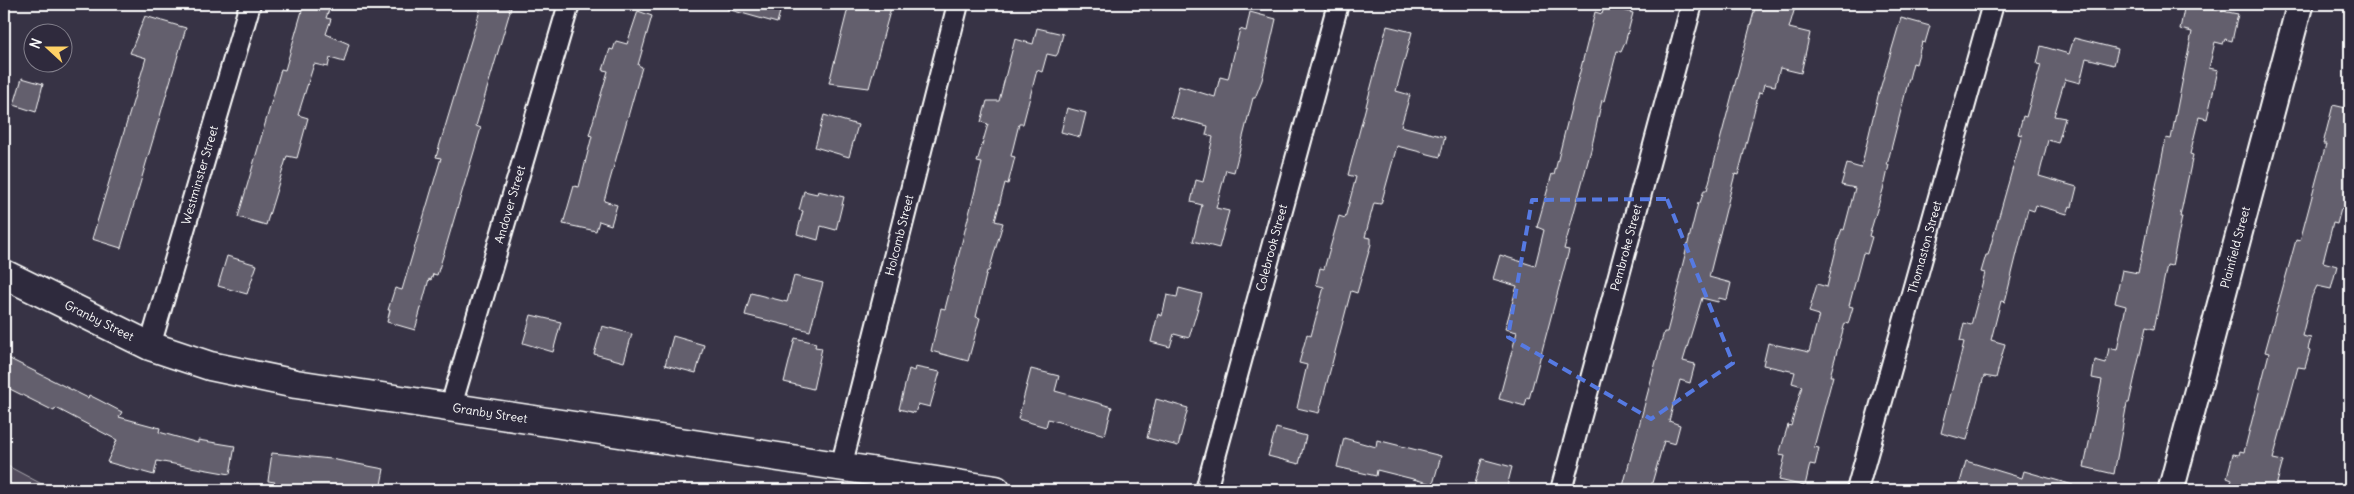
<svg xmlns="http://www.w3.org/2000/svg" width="2354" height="494" font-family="Delius,sans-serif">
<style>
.green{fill:#514c5c;stroke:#a8a6ae}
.building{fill:#635f6d;stroke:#fff}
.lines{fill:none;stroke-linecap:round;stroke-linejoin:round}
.minor-casing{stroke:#fff;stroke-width:24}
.tertiary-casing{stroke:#fff;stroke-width:29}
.secondary-casing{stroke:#fff;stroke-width:31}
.minor{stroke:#2f2a3d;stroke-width:20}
.tertiary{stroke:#2f2a3d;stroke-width:25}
.secondary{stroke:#2f2a3d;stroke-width:28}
.marked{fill:none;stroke:#567ae2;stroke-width:4;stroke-dasharray:10 6;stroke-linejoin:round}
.labels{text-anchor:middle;stroke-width:4;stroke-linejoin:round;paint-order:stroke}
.street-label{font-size:12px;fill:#fff;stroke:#2f2a3d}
</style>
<rect width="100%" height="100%" fill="#373345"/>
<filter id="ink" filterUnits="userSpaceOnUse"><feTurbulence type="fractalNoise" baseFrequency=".02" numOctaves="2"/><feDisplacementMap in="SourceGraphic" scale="10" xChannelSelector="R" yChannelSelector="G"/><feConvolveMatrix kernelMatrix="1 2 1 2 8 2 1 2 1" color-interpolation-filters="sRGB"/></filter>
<g filter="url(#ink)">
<path class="green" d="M4,464L53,490H4Z"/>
<path class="building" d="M304,4H331L326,18L331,19L326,34L349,44L344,62L330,58L328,67L314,64L298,115L308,118L297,158L287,156L266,225L238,217L281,69L285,70Z
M482,4H497L511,8L476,126L481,128L444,253L437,275L433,274L431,280L429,279L415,330L387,322L390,310H388L395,288L402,290L441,158L436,157Z
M728,4H782L777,23L727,9Z
M849,4H892L869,88L829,83Z
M1756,4H1796L1789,28L1810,33L1801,73L1780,68L1775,86L1764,84L1762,93L1759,92L1743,156L1738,175L1735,174L1709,277L1731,283L1727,300L1719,298L1718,302L1702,298L1683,361L1695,364L1690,383L1680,380L1669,421L1680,425L1675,444L1664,441L1650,490H1622L1659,350L1664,332H1667L1680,283H1678L1698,203H1700L1704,190H1707Z
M2185,4L2238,14L2232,41L2225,39L2223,44L2215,42L2209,68L2218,70L2207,119L2199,117L2190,154L2193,155L2180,217H2182L2172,266L2167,265L2154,329L2146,327L2129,403H2127L2114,474L2084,467L2102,380L2092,378L2095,360L2106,363L2109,348L2117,350L2126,306L2115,303L2122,270L2138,273L2166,138L2171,139L2192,32L2180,29Z
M1605,5L1633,13L1625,43L1621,52L1617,51L1604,101L1602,100L1591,150L1564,249L1569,250L1529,399L1527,398L1525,406L1499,399L1517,332L1505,329L1517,286L1493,279L1500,255L1535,266L1544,230L1537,227L1552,174L1554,175L1595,12L1602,14Z
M638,11L652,16L638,65L642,67L604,201L617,205L611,225L599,221L596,231L563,224L574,186L579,187L592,136L589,135L608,71L603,70L610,49L613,50L616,41L627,44Z
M1250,12L1276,19L1262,80L1255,98H1253L1234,172L1226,170L1216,208L1229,211L1219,248L1193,241L1202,205L1191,202L1196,180L1203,182L1213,137L1206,135L1208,126L1171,117L1179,86L1215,97L1220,77L1228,79L1240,29L1246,31Z
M145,16L186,28L121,248L92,239L146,58L130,53Z
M1901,18L1930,26L1925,43L1922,42L1916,64L1913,63L1887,165H1889L1885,183L1869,236L1872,237L1867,254L1863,253L1849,306L1853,307L1848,324L1845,323L1830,376H1833L1814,447L1819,448L1815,465L1810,464L1805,486L1779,480L1785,456L1779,455L1788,425L1791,426L1802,386L1792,383L1795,372L1763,365L1768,343L1809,352L1819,315L1809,312L1817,284L1827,287L1839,237L1842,229L1844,230L1855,188L1841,185L1847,164L1861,168L1878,96Z
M1387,26L1412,32L1396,91L1410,95L1401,126L1445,137L1440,157L1397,146L1381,204L1374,203L1365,237L1371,238V244L1357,293L1351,291L1319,413L1297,408L1307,365L1299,363L1307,334L1311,336L1324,287L1316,285L1320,268L1324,269L1339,216L1345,218L1356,177L1348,175Z
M1037,28L1063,34L1058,53L1056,56L1047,54L1042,72L1037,70L1023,124H1019L1011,156L1015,157L1008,184L1005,183L995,221L1003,223L989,271H987L976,317L980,318L968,361L931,351L941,308L945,309L982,163L977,162L988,124L981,122L987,101H999L1015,39L1033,44Z
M2074,38L2118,49L2114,65L2086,58L2080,83L2065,79L2054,116L2065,118L2058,143L2048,140L2039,176L2077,187L2072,207L2070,206L2067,214L2036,205L2034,211L2028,209L2005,302L2001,301L1991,340L2005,344L1996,378L1984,376L1967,440L1941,433L1964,342L1960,341L1964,323L1971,325L1985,273L1981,272L1986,255H1988L2022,135L2018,134L2023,116L2026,117L2041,65L2037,64L2041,46L2069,54Z
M22,78L43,84L36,112L14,105Z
M2333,105L2350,109V212L2341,209L2337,224L2333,223L2323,262L2337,266L2331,289L2317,286L2312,296L2302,336L2311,338L2308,349L2310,350L2305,368L2298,367L2273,459L2283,461L2275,490H2229L2232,479L2227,477L2233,454L2239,455L2240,451L2244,452L2269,353L2265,352L2296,240L2300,241L2326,144H2323Z
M1067,108L1086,113L1080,137L1061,132Z
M824,115L858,125L849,157L815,147Z
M804,191L817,194L818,191L844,197L836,230L821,226L818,240L797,234L803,211L799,210Z
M227,256L257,265L247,294L218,286Z
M794,276L823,283L810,331L745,315L751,293L787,302Z
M1179,288L1202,294L1189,338L1174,334L1170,347L1151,342L1158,314L1162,316L1167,295L1177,297Z
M531,315L561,322L553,352L523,343Z
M602,326L632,334L624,362L594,354Z
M673,336L704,345L696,373L665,365Z
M795,338L816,343L815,347L822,348L813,389L784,382Z
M4,356L88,398L89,395L99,400L122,412L119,417L160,428L159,432L198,443V440L235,446L230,474L157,461L154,475L107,462L117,440L56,408L54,411L4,386Z
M915,367L940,372L930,407L918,404L915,413L899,409L909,369L914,371Z
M1031,369L1059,376L1055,391L1112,407L1105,435L1048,419L1046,427L1018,419Z
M1156,399L1188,408L1178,446L1147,438Z
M1276,428L1306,436L1299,464L1268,456Z
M1344,438L1376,447L1377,440L1441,456L1433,484L1377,470L1376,476L1337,467Z
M272,453L331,459L384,469L380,490H347L327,487V490H295L274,487L275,482L268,481Z
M1482,459L1512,467L1506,490H1486L1474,487Z
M1966,461L2022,478L2024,471L2073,485L2072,490H1958Z"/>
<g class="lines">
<g class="minor-casing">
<g id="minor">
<path id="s1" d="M150,346L250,4"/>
<path id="s2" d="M451,406L569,4"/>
<path id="s3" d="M841,467L958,4"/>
<path id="s4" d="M1206,490L1338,4"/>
<path id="s5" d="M1561,490L1692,4"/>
<path id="s6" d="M1857,490L1993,4"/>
</g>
</g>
<g class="tertiary-casing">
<g id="tertiary">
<path id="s7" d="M2171,490L2300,4"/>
</g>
</g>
<g class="secondary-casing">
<g id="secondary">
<path id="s8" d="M4,274L150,346L210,366L296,384L996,490"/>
</g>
</g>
<use href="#minor" class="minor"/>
<use href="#tertiary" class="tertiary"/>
<use href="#secondary" class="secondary"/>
</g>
</g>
<path class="marked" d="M1667,199L1733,363L1651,419L1508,337L1532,200Z"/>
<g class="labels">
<g class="street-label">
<text dy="4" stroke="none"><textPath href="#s1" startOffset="178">Westminster Street</textPath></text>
<text dy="4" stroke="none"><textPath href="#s2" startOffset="210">Andover Street</textPath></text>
<text dy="4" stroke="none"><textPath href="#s3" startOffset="239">Holcomb Street</textPath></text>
<text dy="4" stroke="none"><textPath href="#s4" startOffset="251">Colebrook Street</textPath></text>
<text dy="4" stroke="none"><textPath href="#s5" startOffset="251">Pembroke Street</textPath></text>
<text dy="4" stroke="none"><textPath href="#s6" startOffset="252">Thomaston Street</textPath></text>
<text dy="4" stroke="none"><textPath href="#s7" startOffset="251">Plainfield Street</textPath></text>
<text dy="4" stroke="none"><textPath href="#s8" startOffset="106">Granby Street</textPath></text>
<text dy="4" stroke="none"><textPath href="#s8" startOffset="510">Granby Street</textPath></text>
</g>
</g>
<rect width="2354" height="494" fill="none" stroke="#2f2a3d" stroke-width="20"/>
<rect x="10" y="10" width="2334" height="474" fill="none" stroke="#fff" stroke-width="2" filter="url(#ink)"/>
<g transform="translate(48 48) rotate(291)"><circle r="24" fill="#2f2a3d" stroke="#827f8b"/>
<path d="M0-4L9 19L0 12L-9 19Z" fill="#ffd166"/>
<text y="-8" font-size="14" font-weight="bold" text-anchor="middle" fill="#ffffff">N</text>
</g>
</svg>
